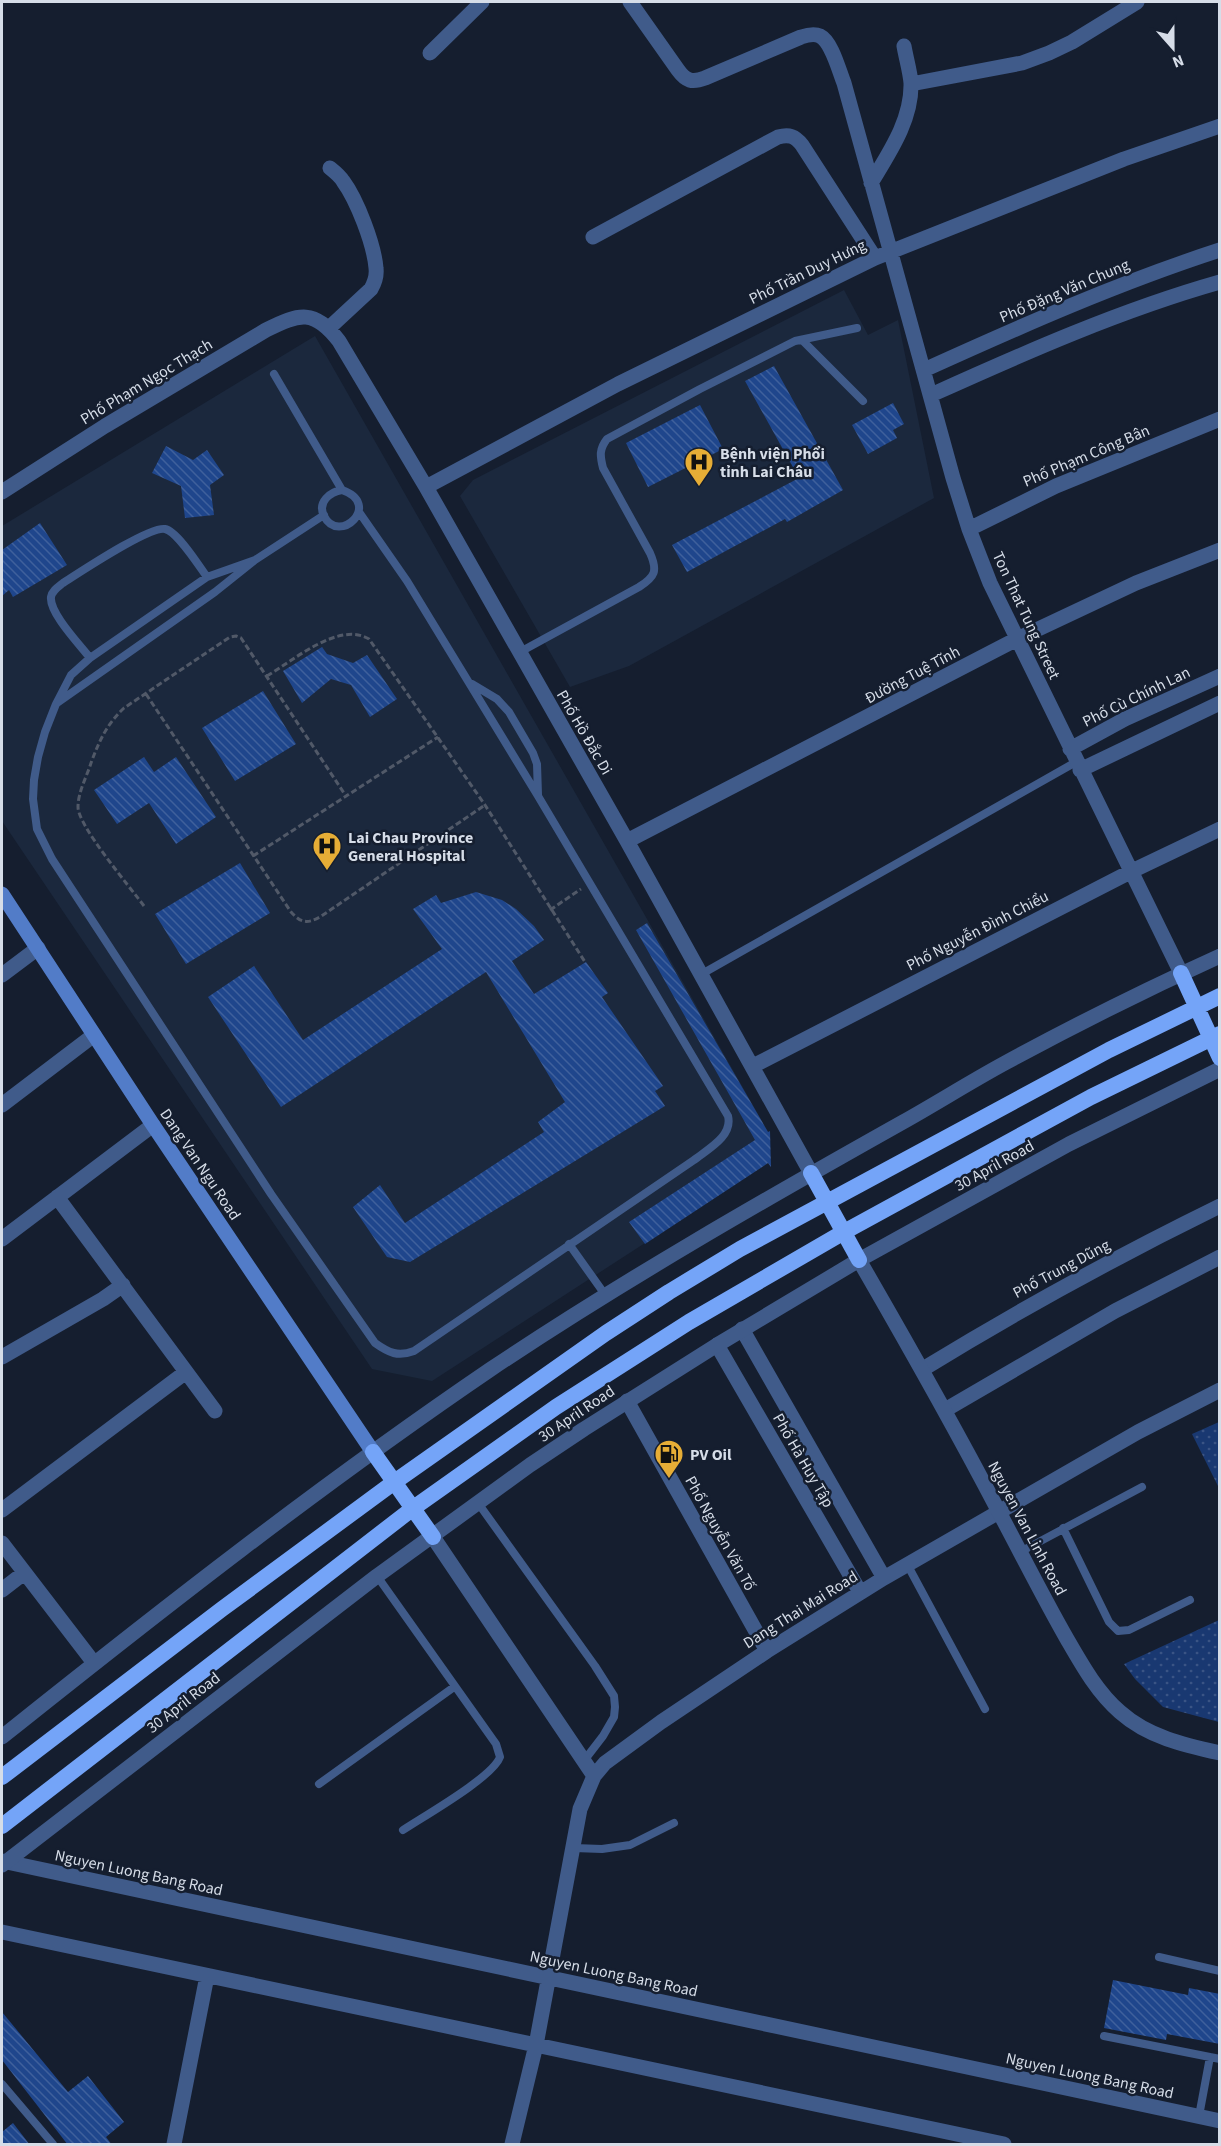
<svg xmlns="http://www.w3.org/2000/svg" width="1221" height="2146" font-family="'Source Sans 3',sans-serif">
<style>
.built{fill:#1b283d}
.grass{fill:url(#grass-dots)}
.building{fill:url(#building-back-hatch)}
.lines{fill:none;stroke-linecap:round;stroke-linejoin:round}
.path{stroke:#515968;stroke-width:3;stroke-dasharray:6 3;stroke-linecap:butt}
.service{stroke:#405b8a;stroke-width:8}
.minor{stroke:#405b8a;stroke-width:15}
.tertiary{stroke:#405b8a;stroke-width:15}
.secondary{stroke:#527cc8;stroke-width:15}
.trunk{stroke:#74a4f8;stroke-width:16}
.labels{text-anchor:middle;stroke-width:5;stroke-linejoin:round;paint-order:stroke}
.street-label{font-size:16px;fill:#d6dde8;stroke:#151e2f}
.poi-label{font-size:16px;font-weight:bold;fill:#d6dde8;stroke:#151e2f;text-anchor:start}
</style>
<defs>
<pattern id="grass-dots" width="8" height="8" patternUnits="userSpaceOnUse" patternTransform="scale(1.5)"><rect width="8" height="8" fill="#193871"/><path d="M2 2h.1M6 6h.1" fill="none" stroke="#3a5485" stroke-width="1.8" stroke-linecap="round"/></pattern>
<pattern id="building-back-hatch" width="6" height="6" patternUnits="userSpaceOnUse" patternTransform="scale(1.5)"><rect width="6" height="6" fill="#1f468c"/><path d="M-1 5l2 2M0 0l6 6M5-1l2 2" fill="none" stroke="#3f609c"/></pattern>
</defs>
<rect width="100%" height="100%" fill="#151e2f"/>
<path class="built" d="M844,290L868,335L898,320L934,498L629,666L570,687L460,496L473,480Z
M315,336L770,1135V1162L432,1381L372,1369L2,821V526Z"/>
<path class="grass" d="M1219,1422V1488L1192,1434Z
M1219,1620V1722L1163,1707L1135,1679L1124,1664Z"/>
<path class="building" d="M774,366L843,490L787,522L785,519L687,572L672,545L799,478L745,381Z
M893,403L904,424L893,430L897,438L868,454L852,425Z
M700,405L723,449L648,487L626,443Z
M166,446L193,460L207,450L224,475L210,485L214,515L185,518L181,486L152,473Z
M40,523L67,565L13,597L9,590L2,596V550Z
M322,647L327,654L353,663L367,655L397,699L370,717L351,685L331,679L302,703L283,671Z
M263,691L296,744L235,781L202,728Z
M144,757L154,772L176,757L216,817L176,844L149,803L117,824L94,790Z
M240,863L270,913L186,964L155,914Z
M476,892L502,900L516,909L534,926L544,940L512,961L534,994L586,962L608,993L602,997L663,1086L655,1091L665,1106L410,1262L387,1257L353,1207L380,1185L405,1223L544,1132L538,1122L565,1102L486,972L281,1107L208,997L254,966L303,1040L442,949L413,909L436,895L441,903Z
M647,923L768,1132L770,1131L771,1167L768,1163L645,1244L629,1222L755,1140L636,930Z
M1113,1980L1188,1995L1189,1988L1220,1994V2044L1167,2034L1166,2040L1104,2028Z
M2,2012L68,2092L88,2076L124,2122L106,2137L112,2145H68L2,2060Z
M13,2123L30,2145H2V2132Z"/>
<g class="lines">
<path class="path" d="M267,676C294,660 339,621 369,639L485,805L585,962
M146,694L291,912C301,923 307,924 320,917L485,805
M253,856L438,737
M144,906C130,887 78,826 78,807C78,792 87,776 91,763C99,741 107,724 124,708L230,637L236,636L241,638L346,796
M550,910L581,889"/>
<path class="service" d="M802,340L863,401
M274,374L342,490C383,504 339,546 324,516C317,502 330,492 342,490
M255,560L207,577L90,658L71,675L56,704L45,732L38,757L34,780L33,799L37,829L52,859L271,1194L375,1343C389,1353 398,1357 414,1351L694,1160C708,1149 733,1136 728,1116L538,796L407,581L359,512
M520,652L639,587C655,577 658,571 650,553L603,468C600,456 599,449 607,439L700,389L795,341L857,328
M90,658C81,646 49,613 51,597C52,591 58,587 63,583C79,573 149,526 165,529C177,531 199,566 207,577
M472,684L497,699L509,712L533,753L537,764L538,795
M57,703L215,592L255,560L324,515
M700,975L1076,762
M569,1244L606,1296
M478,1503L595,1666L614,1696L615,1707L614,1717L603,1736L583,1762
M1063,1528L1109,1622L1118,1631L1129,1630L1190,1600
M1020,1552L1142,1487
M907,1564L985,1709
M377,1576L496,1744L500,1757C493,1777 424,1816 403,1830
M319,1784L454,1687
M574,1848L602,1849L630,1845L674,1823
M1159,1957L1220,1971
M1104,2036L1220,2059
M2,2084L53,2144
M1199,2116L1210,2057"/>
<path class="minor" d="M630,2L678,70C686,81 692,83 705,78L801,37C807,35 814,33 820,36C832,42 839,71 844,83L953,478L969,529L990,583L1181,973
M430,53L482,2
M911,84L1022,63L1049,53L1072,42L1137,2
M871,183C889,153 912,120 911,83C910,71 906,58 904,46
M593,237L778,137C789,134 795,136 802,145L875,258
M329,328L371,289C375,282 377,276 376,268C374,244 357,200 343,181C340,176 335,172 330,168
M924,370C1021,326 1118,283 1220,250
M931,395C1024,353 1121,310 1220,282
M426,487L618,384L875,258L1124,159L1220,126
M2,492L105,426L266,330C300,313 314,309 339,341L426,487L627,841L811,1173
M969,529L1056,486L1220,419
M1070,749L1125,719L1220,676
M1080,770L1220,703
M627,841L1017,639L1136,583L1220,550
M2,975L38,948
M753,1066L1132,871L1220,829
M2,1105L94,1035
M57,1197L215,1411
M2,1239L153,1125
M742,1329L884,1578
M717,1345L860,1592
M2,1357L103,1299L123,1285
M923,1369C1019,1310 1118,1256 1220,1206
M627,1401L767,1651
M945,1410L1115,1311L1220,1257
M2,1510L186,1372
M433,1537L594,1776
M2,1543L94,1663
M2,1590L24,1573
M2,1861L1220,2121
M2,1932L1004,2144
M174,2144L207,1976
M512,2144L536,2045L580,1809L594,1776L605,1763L661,1722L767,1651L884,1578L1138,1432L1220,1390"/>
<path class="tertiary" d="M859,1260C907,1343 954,1426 998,1510C1021,1553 1043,1597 1067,1639C1082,1665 1097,1692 1120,1712C1148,1737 1184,1745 1220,1753
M2,1737C161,1610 322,1484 491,1369C624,1280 764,1200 903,1122C937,1103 970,1082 1005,1063C1075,1025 1147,989 1220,956
M2,1865L377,1576L530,1465L584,1429L717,1345L859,1260L1069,1144L1220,1069"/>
<path class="secondary" d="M2,894L153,1125L373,1452"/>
<path class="trunk" d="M1181,973L1220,1058
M811,1173L859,1260
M373,1452L433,1537
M2,1777L222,1609L393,1483L606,1333L669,1292L740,1249L1109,1050L1220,996
M2,1826L412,1509L556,1407L689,1322L844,1232L1091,1097L1220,1034"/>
</g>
<defs>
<g id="hospital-pin" transform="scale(1.5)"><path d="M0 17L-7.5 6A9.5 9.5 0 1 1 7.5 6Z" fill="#e6ad36" stroke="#151e2f"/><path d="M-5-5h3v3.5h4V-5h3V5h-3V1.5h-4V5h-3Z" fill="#111"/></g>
<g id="fuel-pin" transform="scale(1.5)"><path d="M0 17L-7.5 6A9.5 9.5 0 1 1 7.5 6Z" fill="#e6ad36" stroke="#151e2f"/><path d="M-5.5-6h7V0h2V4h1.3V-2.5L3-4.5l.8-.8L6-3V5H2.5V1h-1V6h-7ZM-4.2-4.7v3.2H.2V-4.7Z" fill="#111"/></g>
</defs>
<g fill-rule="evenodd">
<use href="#hospital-pin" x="699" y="462"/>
<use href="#hospital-pin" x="327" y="846"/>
<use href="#fuel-pin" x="669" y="1454"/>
</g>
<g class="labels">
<g class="street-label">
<text transform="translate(807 271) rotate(-26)" y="6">Phố Trần Duy Hưng</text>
<text transform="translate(1064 290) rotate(-23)" y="6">Phố Đặng Văn Chung</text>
<text transform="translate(146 381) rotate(-31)" y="6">Phố Phạm Ngọc Thạch</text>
<text transform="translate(1086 455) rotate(-23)" y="6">Phố Phạm Công Bân</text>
<text transform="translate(1027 615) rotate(65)" y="6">Ton That Tung Street</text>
<text transform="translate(912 674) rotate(-28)" y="6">Đường Tuệ Tĩnh</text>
<text transform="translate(1136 696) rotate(-26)" y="6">Phố Cù Chính Lan</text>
<text transform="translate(585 732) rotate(60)" y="6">Phố Hồ Đắc Di</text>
<text transform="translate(977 930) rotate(-27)" y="6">Phố Nguyễn Đình Chiểu</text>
<text transform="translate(201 1164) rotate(56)" y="6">Dang Van Ngu Road</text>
<text transform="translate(994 1165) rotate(-29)" y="6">30 April Road</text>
<text transform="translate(1061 1268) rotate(-28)" y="6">Phố Trung Dũng</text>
<text transform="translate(576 1413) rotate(-34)" y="6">30 April Road</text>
<text transform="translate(804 1460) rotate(60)" y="6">Phố Hà Huy Tập</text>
<text transform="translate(1028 1528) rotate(62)" y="6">Nguyen Van Linh Road</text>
<text transform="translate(721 1533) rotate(61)" y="6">Phố Nguyễn Văn Tố</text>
<text transform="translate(800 1609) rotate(-32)" y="6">Dang Thai Mai Road</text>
<text transform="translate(183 1702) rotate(-38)" y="6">30 April Road</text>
<text transform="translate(139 1872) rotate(12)" y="6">Nguyen Luong Bang Road</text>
<text transform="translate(614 1973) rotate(12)" y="6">Nguyen Luong Bang Road</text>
<text transform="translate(1090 2075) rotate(12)" y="6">Nguyen Luong Bang Road</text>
</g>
<g class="poi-label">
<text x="720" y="459">Bệnh viện Phổi<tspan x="720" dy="18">tỉnh Lai Châu</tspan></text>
<text x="348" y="843">Lai Chau Province<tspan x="348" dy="18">General Hospital</tspan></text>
<text x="690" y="1460">PV Oil</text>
</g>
</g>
<rect width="1221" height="2146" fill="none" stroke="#d6dde8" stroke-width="6"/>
<g transform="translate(1173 48) rotate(159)" stroke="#151e2f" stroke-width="4.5" paint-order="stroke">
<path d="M0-4.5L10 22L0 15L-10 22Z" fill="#d6dde8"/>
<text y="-9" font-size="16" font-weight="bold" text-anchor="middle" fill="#d6dde8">N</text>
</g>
</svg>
